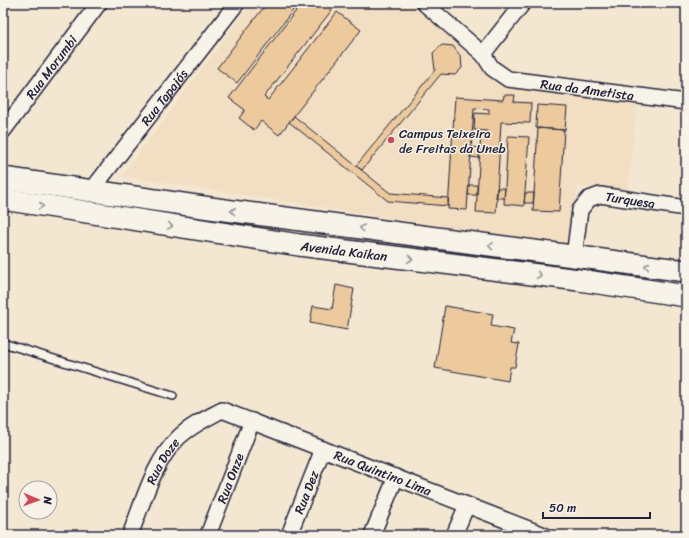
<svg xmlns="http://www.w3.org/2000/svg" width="689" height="538" font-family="Sriracha,sans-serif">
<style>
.built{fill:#f2dec2}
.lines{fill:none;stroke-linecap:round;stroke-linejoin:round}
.stream{stroke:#748eab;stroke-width:4.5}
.building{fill:#ecca9d;stroke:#22223b}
.lane-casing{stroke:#22223b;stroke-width:10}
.street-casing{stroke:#22223b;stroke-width:18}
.secondary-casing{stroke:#22223b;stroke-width:24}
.lane{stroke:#f7f3e8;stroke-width:7}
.street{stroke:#f7f3e8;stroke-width:15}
.secondary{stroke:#f7f3e8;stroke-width:21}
.oneway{stroke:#97959a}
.poi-dot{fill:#d1495b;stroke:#f7f3e8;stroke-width:1.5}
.labels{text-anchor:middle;stroke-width:3;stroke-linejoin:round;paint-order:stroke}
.street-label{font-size:13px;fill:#22223b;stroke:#f7f3e8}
.poi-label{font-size:13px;fill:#22223b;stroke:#f7f3e8;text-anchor:start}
</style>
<rect width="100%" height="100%" fill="#f4e7d2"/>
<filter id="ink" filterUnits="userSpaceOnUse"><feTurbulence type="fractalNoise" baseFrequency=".025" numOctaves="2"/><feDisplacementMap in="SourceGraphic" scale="8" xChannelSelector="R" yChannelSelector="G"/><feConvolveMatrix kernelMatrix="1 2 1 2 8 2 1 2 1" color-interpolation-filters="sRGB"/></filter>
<g filter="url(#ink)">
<path class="built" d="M251,3H411L441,27L473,57L497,84L637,104L628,191L577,186L570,246L122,176Z"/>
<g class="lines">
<path class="stream" d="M3,295L4,296"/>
</g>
<path class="building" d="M267,3H287L294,9L237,83L217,68Z
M302,3H332L335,6L264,97L268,100L337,12L361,30L279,135L261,121L254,130L239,118L245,110L229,98Z
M442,45L453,46L461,57L462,68L455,75L441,74L362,170L356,166L435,70L433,53Z
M504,95H515L514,102L531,103L530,123L501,122L496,213L476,212L481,133H487V131L474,130L475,113L489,114V109L474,108L467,210L448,209L455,97L503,100Z
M537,105L567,107L565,130L536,128Z
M294,116L390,193L448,198V206L388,201L289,122Z
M538,128L564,130L559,212L533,211Z
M508,136L529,137L524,206L504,204Z
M471,147L480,148L479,158L470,157Z
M469,185H477V195H468Z
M497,188H505L504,198H496Z
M525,193H534L533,203H524Z
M336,285L354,289L347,330L310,323L313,306L332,309Z
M445,306L493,314L491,326L514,330L511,343L519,344L515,367H510L508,381L435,368Z"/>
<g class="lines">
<g class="lane-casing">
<path id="lane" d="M3,343L173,396"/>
</g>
<g class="street-casing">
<g id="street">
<path id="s1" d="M424,3L483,54L492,68L508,79L686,102"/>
<path d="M483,54L523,3"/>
<path id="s2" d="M3,131L99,3"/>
<path id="s3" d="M91,191L237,3"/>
<path id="s4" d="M574,257L580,210L589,199L600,195L686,208"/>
<path id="s5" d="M130,535C143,503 153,463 178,438C190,426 207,418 222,410L544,535"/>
<path id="s6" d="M208,535L252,421"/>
<path id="s7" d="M289,535L323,449"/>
<path d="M372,535L396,477"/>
<path d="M454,535L467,505"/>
</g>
</g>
<g class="secondary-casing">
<g id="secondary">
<path d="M3,178L210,208L686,271"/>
<path id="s8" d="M3,199L299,245L579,280L686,296"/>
</g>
</g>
<use href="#lane" class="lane"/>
<use href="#street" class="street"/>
<use href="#secondary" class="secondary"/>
</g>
<defs><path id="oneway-chevron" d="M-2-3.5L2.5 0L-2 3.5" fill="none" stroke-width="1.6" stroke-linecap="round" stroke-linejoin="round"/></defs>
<g class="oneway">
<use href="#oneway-chevron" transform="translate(41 206) rotate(9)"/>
<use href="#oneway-chevron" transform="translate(233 211) rotate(-173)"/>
<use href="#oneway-chevron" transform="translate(170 226) rotate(9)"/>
<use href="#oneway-chevron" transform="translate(362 228) rotate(-172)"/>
<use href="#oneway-chevron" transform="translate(491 246) rotate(-172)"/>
<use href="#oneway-chevron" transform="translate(410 259) rotate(7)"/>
<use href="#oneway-chevron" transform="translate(647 266) rotate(-173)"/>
<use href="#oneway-chevron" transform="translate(539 275) rotate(7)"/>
</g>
</g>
<circle class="poi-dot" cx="391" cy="140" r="4"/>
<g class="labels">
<g class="street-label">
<text dy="5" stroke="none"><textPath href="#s2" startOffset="80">Rua Morumbi</textPath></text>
<text dy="5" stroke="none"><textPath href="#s1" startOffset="194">Rua da Ametista</textPath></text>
<text dy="5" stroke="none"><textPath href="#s3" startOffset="119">Rua Tapajós</textPath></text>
<text dy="5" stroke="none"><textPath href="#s4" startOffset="104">Turquesa</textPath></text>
<text dy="5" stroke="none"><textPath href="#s8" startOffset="345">Avenida Kaikan</textPath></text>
<text dy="5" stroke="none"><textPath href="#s5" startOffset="81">Rua Doze</textPath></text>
<text dy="5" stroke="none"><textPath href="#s5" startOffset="334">Rua Quintino Lima</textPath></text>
<text dy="5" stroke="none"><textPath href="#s6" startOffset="61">Rua Onze</textPath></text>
<text dy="5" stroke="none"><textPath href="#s7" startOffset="46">Rua Dez</textPath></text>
</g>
<g class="poi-label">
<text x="399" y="138">Campus Teixeira<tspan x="399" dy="15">de Freitas da Uneb</tspan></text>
</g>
</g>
<rect width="689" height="538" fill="none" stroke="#f7f3e8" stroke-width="16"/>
<rect x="8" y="8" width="673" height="522" fill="none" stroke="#22223b" stroke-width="1.5" filter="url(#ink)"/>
<g transform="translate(38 500) rotate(92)"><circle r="19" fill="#f7f3e8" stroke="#a29fa3"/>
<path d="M0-3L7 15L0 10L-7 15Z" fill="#d1495b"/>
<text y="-6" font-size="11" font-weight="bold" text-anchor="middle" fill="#22223b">N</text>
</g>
<path d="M543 512v6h107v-6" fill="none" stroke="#22223b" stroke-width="2"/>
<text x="549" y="512" font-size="12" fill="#22223b" stroke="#f7f3e8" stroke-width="3" paint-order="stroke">50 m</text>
</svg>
